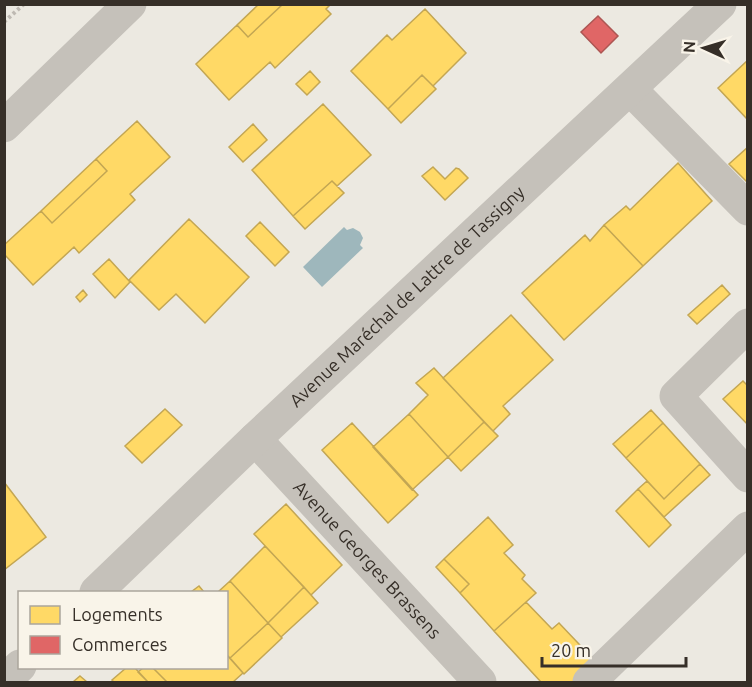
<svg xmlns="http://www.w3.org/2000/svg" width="752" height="687" font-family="Ubuntu,sans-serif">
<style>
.water{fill:#9eb7bc}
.homes{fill:#ffd966;stroke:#c3a653;stroke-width:1.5}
.shops{fill:#e06666;stroke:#ad5653;stroke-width:1.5}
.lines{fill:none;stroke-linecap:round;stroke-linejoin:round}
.path{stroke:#beb9b2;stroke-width:4;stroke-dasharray:3 3;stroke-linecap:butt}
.minor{stroke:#c5c1ba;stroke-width:33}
.labels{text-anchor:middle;stroke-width:6;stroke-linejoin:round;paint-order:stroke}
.street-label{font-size:18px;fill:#362f28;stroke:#f9f4e9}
</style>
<rect width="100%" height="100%" fill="#ece9e1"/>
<path class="water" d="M344,227L347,230L353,228L360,232L363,238L360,245L363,248L322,287L303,267Z"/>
<path class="homes" d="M259,4H283L248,37L237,25Z
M283,4H331L326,9L331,14L275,68L270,62L229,100L196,64L237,25L248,37Z
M425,9L466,53L433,86L422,75L388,109L351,71L387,35L392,40Z
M748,60V120L718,88Z
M310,71L320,82L307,95L296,84Z
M422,75L436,89L401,123L388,109Z
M323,104L371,155L337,186L332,181L293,216L252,170Z
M137,121L170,157L130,194L135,200L79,253L74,247L33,285L4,254V245L41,211L52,223L107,171L96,159Z
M253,124L267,140L243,162L229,147Z
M748,147V181L747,182L729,164Z
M96,159L107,171L52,223L41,211Z
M678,163L712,201L643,266L604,225L626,206L630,210Z
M433,167L445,179L456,168L459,169L468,178L445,200L422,176Z
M332,181L344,193L305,229L293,216Z
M189,219L249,277L205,323L176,294L159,310L129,280Z
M260,222L289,252L275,266L246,236Z
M604,225L643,266L564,340L522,293L585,235L590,241Z
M109,259L130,282L115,298L93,274Z
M722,285L730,294L697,324L688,315Z
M83,290L87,295L80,302L76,297Z
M511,315L553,360L503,406L510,414L493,431L443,378Z
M434,368L484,422L448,457L409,414L428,395L416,383Z
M743,381L748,386V425L723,399Z
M165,409L182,425L142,463L125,446Z
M651,410L663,423L626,458L613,444Z
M409,414L448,457L412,490L373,447Z
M484,422L498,436L461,471L448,457Z
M352,423L418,495L388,523L322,450Z
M663,423L700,464L664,499L626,458Z
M700,464L710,475L664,517L638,489L647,481L664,499Z
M4,482L46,537L4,570Z
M638,489L671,525L649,547L616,511Z
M286,504L342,565L311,595L254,534Z
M488,517L513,545L504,553L525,575L522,579L536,593L494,631L460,593L469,584L444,559Z
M265,546L304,587L268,623L230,581Z
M444,559L469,584L460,593L436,567Z
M230,581L268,623L230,658L226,654V592H218Z
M199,586L204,592H191Z
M304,587L318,603L281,637L268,623Z
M526,602L552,629L559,623L596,662L574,682H541L494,631Z
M268,623L282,638L244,674L230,658Z
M226,654L243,673L233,682H167L153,668H226Z
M126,668H135L148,682H114L112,680Z
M143,668H153L167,682H148L138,672Z
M80,676L87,682H73Z"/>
<path class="shops" d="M598,16L618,36L601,53L581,32Z"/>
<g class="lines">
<path class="path" d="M4,22L24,4"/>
<g class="minor">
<path d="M630,89L748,209"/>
<path d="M4,126L130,4"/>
<path d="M748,325L676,396L748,476"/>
<path id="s1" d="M255,439L480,682"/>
<path id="s2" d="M96,592L255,439L720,4"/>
<path d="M4,681L20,666"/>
<path d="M589,682L748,528"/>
</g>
</g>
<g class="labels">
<g class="street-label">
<text dy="6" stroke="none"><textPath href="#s2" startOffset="429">Avenue Maréchal de Lattre de Tassigny</textPath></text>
<text dy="6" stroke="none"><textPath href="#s1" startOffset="165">Avenue Georges Brassens</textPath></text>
</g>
</g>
<rect width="752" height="687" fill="none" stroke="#362f28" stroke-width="12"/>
<rect x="18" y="591" width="210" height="78" fill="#f9f4e9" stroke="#aba59c" stroke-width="1.5"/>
<rect x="30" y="606" width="30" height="18" fill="#ffd966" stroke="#aba59c" stroke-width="1.5"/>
<text x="72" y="621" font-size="18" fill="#362f28">Logements</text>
<rect x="30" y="636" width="30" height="18" fill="#e06666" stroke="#aba59c" stroke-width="1.5"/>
<text x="72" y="651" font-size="18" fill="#362f28">Commerces</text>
<g transform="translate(704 48) rotate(274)" stroke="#f9f4e9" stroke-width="4.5" paint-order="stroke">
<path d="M0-4.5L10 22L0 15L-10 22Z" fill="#362f28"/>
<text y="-9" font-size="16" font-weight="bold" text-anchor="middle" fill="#362f28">N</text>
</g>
<path d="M542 657v9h144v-9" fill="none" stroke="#362f28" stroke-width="3"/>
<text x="551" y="657" font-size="18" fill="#362f28" stroke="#f9f4e9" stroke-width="4.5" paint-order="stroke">20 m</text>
</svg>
